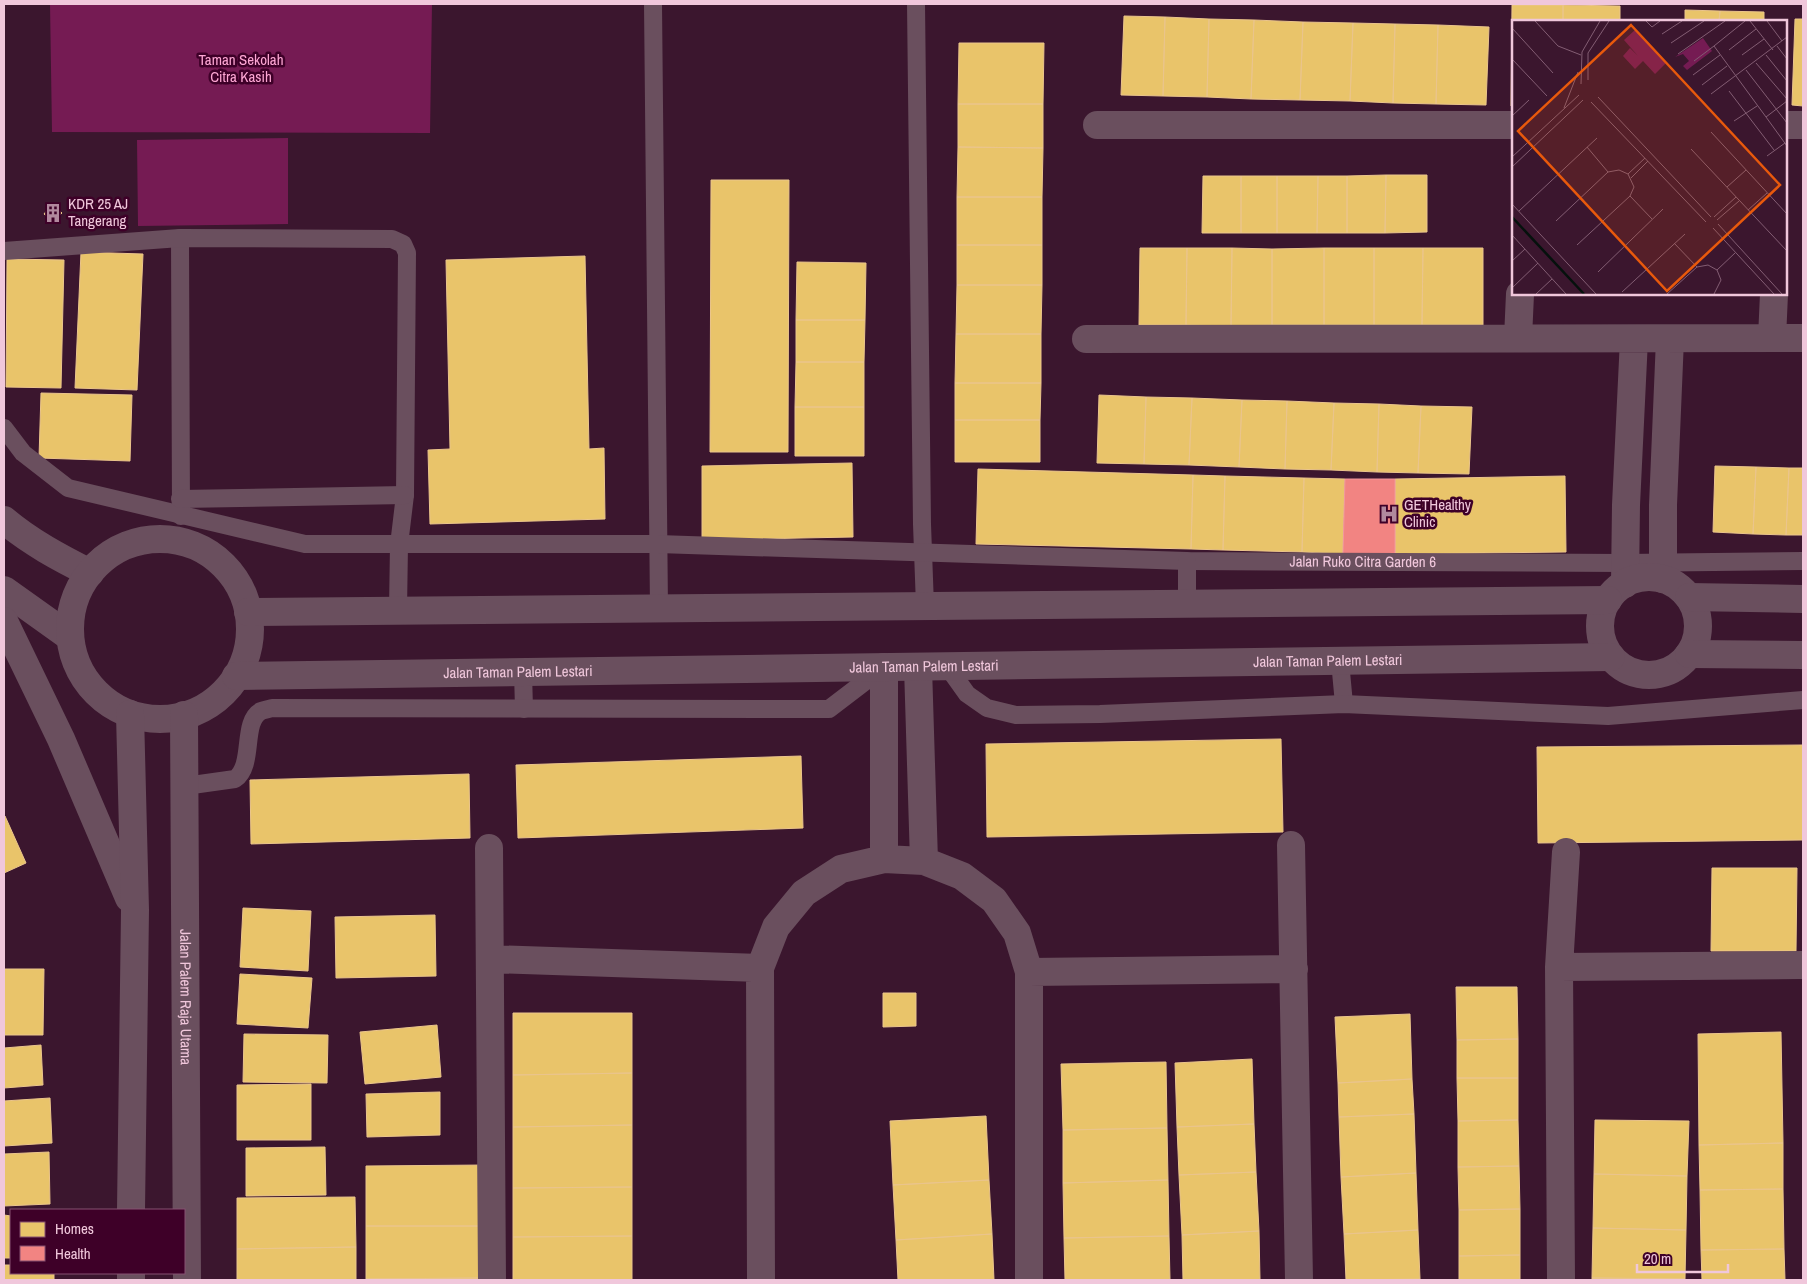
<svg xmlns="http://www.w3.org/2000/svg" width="1807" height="1284" font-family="'Archivo Narrow',sans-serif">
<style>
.green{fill:#751b53}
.homes{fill:#e9c46a;stroke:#ebc58c}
.health{fill:#f28482;stroke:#f1989d}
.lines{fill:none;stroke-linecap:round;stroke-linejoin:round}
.service{stroke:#6a4f5e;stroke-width:18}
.minor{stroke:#6a4f5e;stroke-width:28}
.tertiary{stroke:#6a4f5e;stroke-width:28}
.labels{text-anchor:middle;stroke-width:5;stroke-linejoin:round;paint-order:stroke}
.park-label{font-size:15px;fill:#ffa7d5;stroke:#3e0028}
.poi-label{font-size:15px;fill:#f0c7db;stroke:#3e0028;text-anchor:start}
.street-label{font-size:15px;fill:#f0c7db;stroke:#3e0028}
.inset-river{fill:none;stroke:#05110d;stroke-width:2.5}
.inset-road{fill:none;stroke:#835d73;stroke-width:1}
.view{fill:#e8590c;fill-opacity:0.15;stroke:#e8590c;stroke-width:2.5}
.inset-edge{fill:none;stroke:#f0c7db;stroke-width:2.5}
</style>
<rect width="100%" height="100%" fill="#3b162e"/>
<path class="green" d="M50,4H432L430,133L52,132Z
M288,138V224L138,226L137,140Z"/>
<path class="homes" d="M1512,5H1563V21H1513V106H1511Z
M1563,5L1620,6V21H1563Z
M1685,10L1720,11L1719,21H1685Z
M1720,11L1764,12V21H1719Z
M1124,16L1165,17L1163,96L1121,95Z
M1165,17L1209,19L1207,97L1163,96Z
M1209,19L1254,20L1251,99L1207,97Z
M1795,19H1803V106L1792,105Z
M1254,20L1303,22L1300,100L1251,99Z
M1303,22L1353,23L1350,101L1300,100Z
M1353,23L1395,24L1393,103L1350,101Z
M1395,24L1438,25L1436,104L1393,103Z
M1438,25L1489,27L1486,105L1436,104Z
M959,43H1044L1043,104H958Z
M958,104H1043V148L958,147Z
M958,147L1043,148L1042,197H957Z
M1386,175H1427V232L1385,233Z
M1386,175L1385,233H1347V176Z
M1203,176H1241V233H1202Z
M1241,176H1277V233H1241Z
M1277,176H1318L1317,233H1277Z
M1318,176H1347V233H1317Z
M711,180H789L788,452H710Z
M957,197H1042V245H957Z
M52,204L62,213L53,222L44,214Z
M957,245H1042V285H957Z
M1140,248H1187L1186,325H1139Z
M1187,248H1232L1231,326L1186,325Z
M1232,248L1272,249V325L1231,326Z
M1324,248H1374V325H1324Z
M1324,248V325H1272V249Z
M1374,248H1423L1422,325H1374Z
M1423,248H1483V325H1422Z
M81,252L143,254L137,390L75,388Z
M585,256L589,449L604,448L605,519L430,524L428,450L450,449L446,260Z
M7,259L64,260L61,388L6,387Z
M797,262L866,263L865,320H796Z
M957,285H1042L1041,334H956Z
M796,320H865L864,362H796Z
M956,334H1041V383H955Z
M796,362H864V407H795Z
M955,383H1041L1040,420H955Z
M41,393L132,395L130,461L39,458Z
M1099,395L1146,397L1144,464L1097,463Z
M1146,397L1192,398L1189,465L1144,464Z
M1192,398L1242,400L1239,467L1189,465Z
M1242,400L1287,401L1285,469L1239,467Z
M1287,401L1334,403L1331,470L1285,469Z
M1334,403L1379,404L1377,472L1331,470Z
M1379,404L1421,406L1418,473L1377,472Z
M1421,406L1472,407L1469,474L1418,473Z
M795,407H864V456H795Z
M955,420H1040V462H955Z
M852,463L853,537L702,540V466Z
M1715,466L1756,467L1753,534L1713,532Z
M1756,467L1789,468L1786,535L1753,534Z
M1789,468H1803V535H1786Z
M978,469L1193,475L1191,549L976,544Z
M1193,475L1225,476L1223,550L1191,549Z
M1225,476L1304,478L1302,552L1223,550Z
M1565,476L1566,552L1395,554V479Z
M1304,478L1345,479L1343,554L1302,552Z
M1281,739L1283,832L987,837L986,744Z
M1803,745V840L1538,843L1537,747Z
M801,756L803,828L518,838L516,765Z
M469,774L470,838L251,844L250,780Z
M5,816L26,863L4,873V817Z
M1712,868H1797L1796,951H1711Z
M243,908L311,911L308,971L240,967Z
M435,915L436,976L336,978L335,917Z
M4,969H44L43,1035H4Z
M240,974L312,978L308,1028L237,1024Z
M1456,987H1517L1518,1039L1457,1040Z
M883,993H916V1026L883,1027Z
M513,1013H632V1073L513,1075Z
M1410,1014L1412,1079L1338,1083L1335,1017Z
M437,1025L441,1077L365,1084L360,1032Z
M1781,1032L1783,1143L1699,1145L1698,1034Z
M244,1034L328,1035L327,1083L243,1082Z
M1518,1039V1078H1457V1040Z
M41,1045L43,1085L4,1088V1048Z
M1252,1059L1254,1124L1177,1127L1175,1063Z
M1166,1062L1167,1128L1063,1130L1061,1064Z
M632,1073V1125L513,1127V1075Z
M1457,1078H1518V1120L1458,1121Z
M1412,1079L1414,1114L1339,1117L1338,1083Z
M311,1084V1140H237V1085Z
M440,1092V1135L367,1137L366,1094Z
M50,1098L52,1143L4,1146V1101Z
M1414,1114L1416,1173L1341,1177L1339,1117Z
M986,1116L989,1180L893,1185L890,1121Z
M1518,1120L1519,1166L1458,1167V1121Z
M1595,1120L1689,1121L1687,1176L1594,1174Z
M1254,1124L1256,1172L1179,1175L1177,1127Z
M632,1125V1187L513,1188V1127Z
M1167,1128L1168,1180L1063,1183V1130Z
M1783,1143V1189L1700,1190L1699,1145Z
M325,1147L326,1195L246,1196V1148Z
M49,1152L50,1204L4,1206V1154Z
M485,1165V1226H366V1166Z
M1519,1166L1520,1209L1459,1210L1458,1167Z
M1256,1172L1259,1231L1182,1235L1179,1175Z
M1416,1173L1418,1230L1344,1234L1341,1177Z
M1594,1174L1687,1176L1686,1230L1593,1228Z
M989,1180L992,1234L896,1240L893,1185Z
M1168,1180L1169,1236L1064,1238L1063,1183Z
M632,1187V1236L513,1237V1188Z
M1783,1189L1784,1249L1701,1250L1700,1190Z
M355,1197L356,1247L237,1249V1198Z
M1520,1209V1255L1459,1256V1210Z
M4,1215L11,1216V1258H4Z
M366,1226H485V1278L366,1279Z
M1593,1228L1686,1230L1685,1279L1592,1278Z
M1418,1230L1420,1279L1346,1280L1344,1234Z
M1259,1231L1260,1280H1183L1182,1235Z
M992,1234L994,1280H898L896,1240Z
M632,1236V1280H513V1237Z
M1169,1236L1170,1280H1065L1064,1238Z
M356,1247V1280H237V1249Z
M1784,1249L1785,1280H1702L1701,1250Z
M1520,1255V1280H1459V1256Z
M4,1265H11V1273H54V1280H4Z
M485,1278V1280H366V1279Z
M1592,1278L1685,1279V1280H1592Z"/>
<path class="health" d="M1345,479H1395V554H1343Z"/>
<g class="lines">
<g class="service">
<path d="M653,4L659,608"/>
<path d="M916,4L922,524L925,606"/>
<path d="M180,238L181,516"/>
<path d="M4,251L180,238L392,239L403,244L407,253L405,495L399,545L398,610"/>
<path id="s1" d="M4,428L23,453L68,488L305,544H658L1187,561L1625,563L1803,561"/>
<path d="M180,499L405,495"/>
<path d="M1187,604V561"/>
<path d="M1340,661L1344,704"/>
<path d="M947,666L967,694L987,708L1016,715L1100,714L1344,704L1608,716L1803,700"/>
<path d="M523,672L524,709"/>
<path d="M185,786L235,779C255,765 241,722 261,711C264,710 269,709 272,708L829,709L884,667"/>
</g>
<path class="minor" d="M1097,125H1513
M1786,125H1803
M1518,338L1520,294
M1772,338L1774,294
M1086,339L1803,338
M4,520C30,542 60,558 90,573
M1663,579V505L1670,339
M1625,584L1626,505L1634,339
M4,590L70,637
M918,667L924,861
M1291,845L1299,1280
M489,848L492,1280
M884,859V667
M490,959L760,968
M1559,967L1803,965
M1029,972L1294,969
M761,1280L760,968L776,927L804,893L841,869L884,859L924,861L962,876L994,900L1017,933L1029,972V1280
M1561,1280L1559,967L1566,852"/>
<g class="tertiary">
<circle cx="160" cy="629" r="90"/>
<circle cx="1649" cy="626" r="49"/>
<path d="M1689,597L1803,599"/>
<path d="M248,612L1608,600"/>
<path d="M4,621L61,739L129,898"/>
<path d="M1689,654L1803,655"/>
<path id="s2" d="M236,676L1611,657"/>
<path d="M130,714L135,910L131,1210"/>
<path id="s3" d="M184,715L187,1280"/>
<path d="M131,1280V1273"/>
</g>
</g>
<defs>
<g id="building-bare" transform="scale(1.5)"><path d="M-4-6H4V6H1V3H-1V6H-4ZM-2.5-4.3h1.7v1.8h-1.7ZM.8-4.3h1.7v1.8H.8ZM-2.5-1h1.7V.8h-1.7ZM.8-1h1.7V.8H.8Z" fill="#b1899e" stroke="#3e0028" stroke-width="2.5" paint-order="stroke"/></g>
<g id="hospital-bare" transform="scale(1.5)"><path d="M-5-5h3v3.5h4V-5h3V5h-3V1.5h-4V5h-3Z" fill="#b1899e" stroke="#3e0028" stroke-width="2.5" paint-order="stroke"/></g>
</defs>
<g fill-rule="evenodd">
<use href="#building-bare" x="53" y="213"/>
<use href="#hospital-bare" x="1389" y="514"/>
</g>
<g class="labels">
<g class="park-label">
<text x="241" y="65">Taman Sekolah<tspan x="241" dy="17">Citra Kasih</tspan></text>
</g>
<g class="poi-label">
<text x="68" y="209">KDR 25 AJ<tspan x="68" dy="17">Tangerang</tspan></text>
<text x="1404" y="510">GETHealthy<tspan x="1404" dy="17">Clinic</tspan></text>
</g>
<g class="street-label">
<text dy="5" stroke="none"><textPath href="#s1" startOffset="1390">Jalan Ruko Citra Garden 6</textPath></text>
<text dy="5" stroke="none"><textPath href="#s2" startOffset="1092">Jalan Taman Palem Lestari</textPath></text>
<text dy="5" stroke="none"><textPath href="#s2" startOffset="688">Jalan Taman Palem Lestari</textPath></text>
<text dy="5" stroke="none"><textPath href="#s2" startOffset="282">Jalan Taman Palem Lestari</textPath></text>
<text dy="5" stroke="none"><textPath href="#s3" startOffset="282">Jalan Palem Raja Utama</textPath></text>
</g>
</g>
<g transform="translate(1512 20)">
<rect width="275" height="275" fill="#3b162e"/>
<path d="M123,10L154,43L143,54L131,41L123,49L111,36L118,28L126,36L112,20ZM191,18L200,31L175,50L171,46L177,41L171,34L163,37Z" fill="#751b53"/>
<path class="inset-river" d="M0,197L72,274"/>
<path class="inset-road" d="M23,1L46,26L69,35M134,1L140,7L148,1M233,1L202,26L254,97M238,1L261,30M255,1L270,21M0,8L41,53M150,14L170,1M159,23L192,1M265,26L275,39M217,30L244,9M166,34L213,1M230,35L252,19M254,35L275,61M0,39L35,76M182,41L202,26M244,43L275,79M234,50L275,103M181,55L208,35M76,60V33L97,1M69,64L70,32L88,1M190,65L215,46M217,71L262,130M199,74L275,17M86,77L199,197M275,81L254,97L275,126M79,82L194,202M52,88L66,52M0,96L17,80M222,101L245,86M199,112L275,194M75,127L96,152M179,129L275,231M255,136L273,123M0,137L67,75M0,147L71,80M116,154L133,138M119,158L136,141M215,167L234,150M118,176L140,199M0,184L84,274M236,190L255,173M7,191L85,118M202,197L224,177M205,200L227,181M44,201L96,152L107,150L116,154L122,167L118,176L65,225M206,204L270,274M201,208L262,274M0,215L54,274M162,223L185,247M0,241L13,229M205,250L223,233M86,252L151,189M0,268L26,243M110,272L173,214M24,274L40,259M155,274L185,247L196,245L205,250L209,260L202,274"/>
<path class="view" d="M119,5L268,165L155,271L6,111Z"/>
<rect width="275" height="275" class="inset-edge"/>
</g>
<rect width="1807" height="1284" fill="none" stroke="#f0c7db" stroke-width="10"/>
<rect x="10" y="1209" width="175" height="65" fill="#3e0028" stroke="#855070"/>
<rect x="20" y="1222" width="25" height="15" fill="#e9c46a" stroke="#855070"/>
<text x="55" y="1234" font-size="15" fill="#f0c7db">Homes</text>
<rect x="20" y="1246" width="25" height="15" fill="#f28482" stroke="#855070"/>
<text x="55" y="1259" font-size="15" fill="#f0c7db">Health</text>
<path d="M1637 1264v8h91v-8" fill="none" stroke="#f0c7db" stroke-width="2.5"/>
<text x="1644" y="1264" font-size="15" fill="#f0c7db" stroke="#3e0028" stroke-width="4" paint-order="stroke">20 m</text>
</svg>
